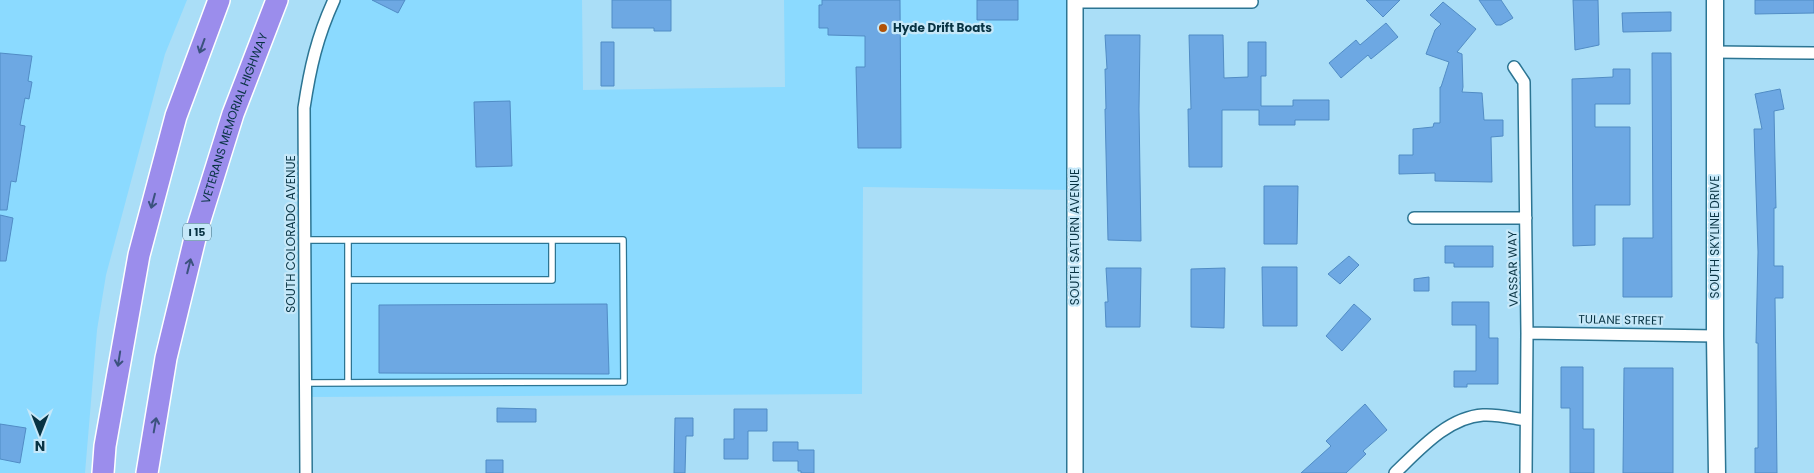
<svg xmlns="http://www.w3.org/2000/svg" width="1814" height="473" font-family="Poppins,sans-serif">
<style>
.built{fill:#8bdaff}
.building{fill:#6da8e3;stroke:#518cc5}
.lines{fill:none;stroke-linecap:round;stroke-linejoin:round}
.service-casing{stroke:#2c7593;stroke-width:8}
.minor-casing{stroke:#2c7593;stroke-width:14}
.tertiary-casing{stroke:#2c7593;stroke-width:18}
.secondary-casing{stroke:#2c7593;stroke-width:19}
.motorway-casing{stroke:#fff;stroke-width:24}
.service{stroke:#fff;stroke-width:5.5}
.minor{stroke:#fff;stroke-width:11}
.tertiary{stroke:#fff;stroke-width:15}
.secondary{stroke:#fff;stroke-width:16}
.motorway{stroke:#9b8dec;stroke-width:21}
.oneway{stroke:#3b527e}
.poi-dot{fill:#b15207;stroke:#c6e8f9;stroke-width:2}
.labels{text-anchor:middle;stroke-width:4.5;stroke-linejoin:round;paint-order:stroke}
.shield{fill:#c6e8f9;stroke:#41697a;stroke-width:1}
.shield-label{font-size:11px;font-weight:bold;fill:#083343}
.poi-label{font-size:12px;font-weight:bold;fill:#083343;stroke:#c6e8f9;text-anchor:start}
.street-label{font-size:12px;fill:#083343;stroke:#c6e8f9}
</style>
<rect width="100%" height="100%" fill="#aadef7"/>
<path class="built" d="M0,0H187L165,54L106,275L97,330L85,473H0Z
M338,0H582L583,90L785,87L784,0H1075V190L863,187L862,394L306,397L304,108L310,67Z"/>
<path class="building" d="M372,0H405L398,13Z
M612,0H671V31H654V28H612Z
M822,0H900L901,148H858L856,67H865V36L828,35V28H819V5H822Z
M977,0H1018V20H977Z
M1366,0H1400L1383,17Z
M1479,0H1501L1513,18L1501,25H1496Z
M1573,0H1598L1599,45L1575,50Z
M1755,0H1814V13L1755,14Z
M1443,2L1476,29L1457,52L1462,54L1463,87L1462,92L1482,93L1484,120H1503V136L1491,137L1492,182L1435,181V173L1399,174V155H1413V129L1433,127L1434,123H1440V87H1441L1449,62L1426,54L1435,30L1441,24L1430,15Z
M1671,12V31L1623,32L1622,13Z
M1386,23L1398,37L1371,59L1368,55L1341,78L1329,63L1356,40L1360,45Z
M1105,35H1140L1139,109L1141,241L1108,240L1105,109H1106L1105,69H1107Z
M1189,35H1223L1224,78L1248,77V42H1266V76H1261V106H1293V100H1329V120H1295V125H1259V110H1222V167H1189L1188,109H1191Z
M601,42H614V86H601Z
M0,53L32,56L28,81L32,82L29,99L25,98L20,125L25,126L18,170L16,182L11,181L7,210H0Z
M1652,53H1671L1672,297H1623V238H1653Z
M1613,69H1630V104H1595V127H1630V205H1595V245L1573,246L1572,79L1613,77Z
M1780,89L1784,109L1774,111L1776,208H1774V266H1783V298H1775L1777,473H1755V448H1758V343H1756L1758,252L1754,129H1762L1755,94Z
M510,101L512,166L476,167L474,102Z
M1264,186H1298L1297,244H1264Z
M0,215L13,218L6,261H0Z
M1445,246H1493V267H1454V263H1445Z
M1349,256L1359,265L1340,284L1328,274Z
M1262,267H1297V326H1263Z
M1106,268H1141L1140,327H1106L1105,302H1108Z
M1225,268L1224,328L1191,327V269Z
M1429,277V291H1414V279Z
M1452,302H1489V338H1498V384H1467V387H1454V371H1476V325H1452Z
M607,304L609,374L379,373V305Z
M1354,304L1371,319L1342,351L1326,336Z
M1561,367H1583V429H1594V473H1570V408H1561Z
M1624,368H1673V473H1623Z
M1365,404L1387,430L1363,451L1366,454L1346,473H1301L1331,446L1326,441Z
M497,408L536,409V422H497Z
M734,409H767V431H748V459H724V439H734Z
M675,418H693V436H686L685,473H674Z
M0,424L26,428L20,463L0,459Z
M773,442H798V450H814V473H801V471H798V461H773Z
M486,460H503V473H486Z"/>
<g class="lines">
<g class="service-casing">
<path id="service" d="M304,240H623L624,382L306,383
M348,240V383
M348,280H552V240"/>
</g>
<g class="minor-casing">
<path id="minor" d="M1075,2H1252
M1715,52L1814,53
M1514,67L1524,82L1527,333L1526,473
M1414,218H1526
M1527,333L1715,336
M306,473L304,108C310,68 317,37 334,0
M1395,473C1419,450 1448,417 1483,415C1497,414 1512,418 1526,420"/>
</g>
<g class="tertiary-casing">
<path id="tertiary" d="M1075,473V0"/>
</g>
<g class="secondary-casing">
<path id="secondary" d="M1715,0V336L1717,473"/>
</g>
<g class="motorway-casing">
<g id="motorway">
<path d="M103,473L105,446L139,255L176,116L219,0"/>
<path id="s1" d="M147,473L166,358L198,226L233,114L277,0"/>
</g>
</g>
<use href="#service" class="service"/>
<use href="#minor" class="minor"/>
<use href="#tertiary" class="tertiary"/>
<use href="#secondary" class="secondary"/>
<use href="#motorway" class="motorway"/>
</g>
<defs><path id="oneway-shaft" d="M-6 0H5M1.5-3L5.5 0L1.5 3" fill="none" stroke-width="1.6" stroke-linecap="round" stroke-linejoin="round" transform="scale(1.25)"/></defs>
<g class="oneway">
<use href="#oneway-shaft" transform="translate(202 46) rotate(110)"/>
<use href="#oneway-shaft" transform="translate(153 201) rotate(105)"/>
<use href="#oneway-shaft" transform="translate(189 266) rotate(-76)"/>
<use href="#oneway-shaft" transform="translate(119 359) rotate(99)"/>
<use href="#oneway-shaft" transform="translate(155 425) rotate(-80)"/>
</g>
<circle class="poi-dot" cx="883" cy="28" r="5"/>
<g class="labels">
<rect class="shield" x="183" y="223.5" width="28" height="17" rx="4"/>
<g class="shield-label">
<text x="197" y="236">I 15</text>
</g>
<g class="poi-label">
<text x="893" y="32">Hyde Drift Boats</text>
</g>
<g class="street-label">
<text dy="4" stroke="none"><textPath href="#s1" startOffset="366">VETERANS MEMORIAL HIGHWAY</textPath></text>
<text transform="translate(291 234) rotate(-90)" y="4">SOUTH COLORADO AVENUE</text>
<text transform="translate(1075 237) rotate(-90)" y="4">SOUTH SATURN AVENUE</text>
<text transform="translate(1715 237) rotate(-90)" y="4">SOUTH SKYLINE DRIVE</text>
<text transform="translate(1513 269) rotate(-91)" y="4">VASSAR WAY</text>
<text transform="translate(1621 320) rotate(1)" y="4">TULANE STREET</text>
</g>
</g>
<g transform="translate(40 433) rotate(180)" stroke="#c6e8f9" stroke-width="4" paint-order="stroke">
<path d="M0-4L9 19L0 12L-9 19Z" fill="#083343"/>
<text y="-8" font-size="14" font-weight="bold" text-anchor="middle" fill="#083343">N</text>
</g>
</svg>
